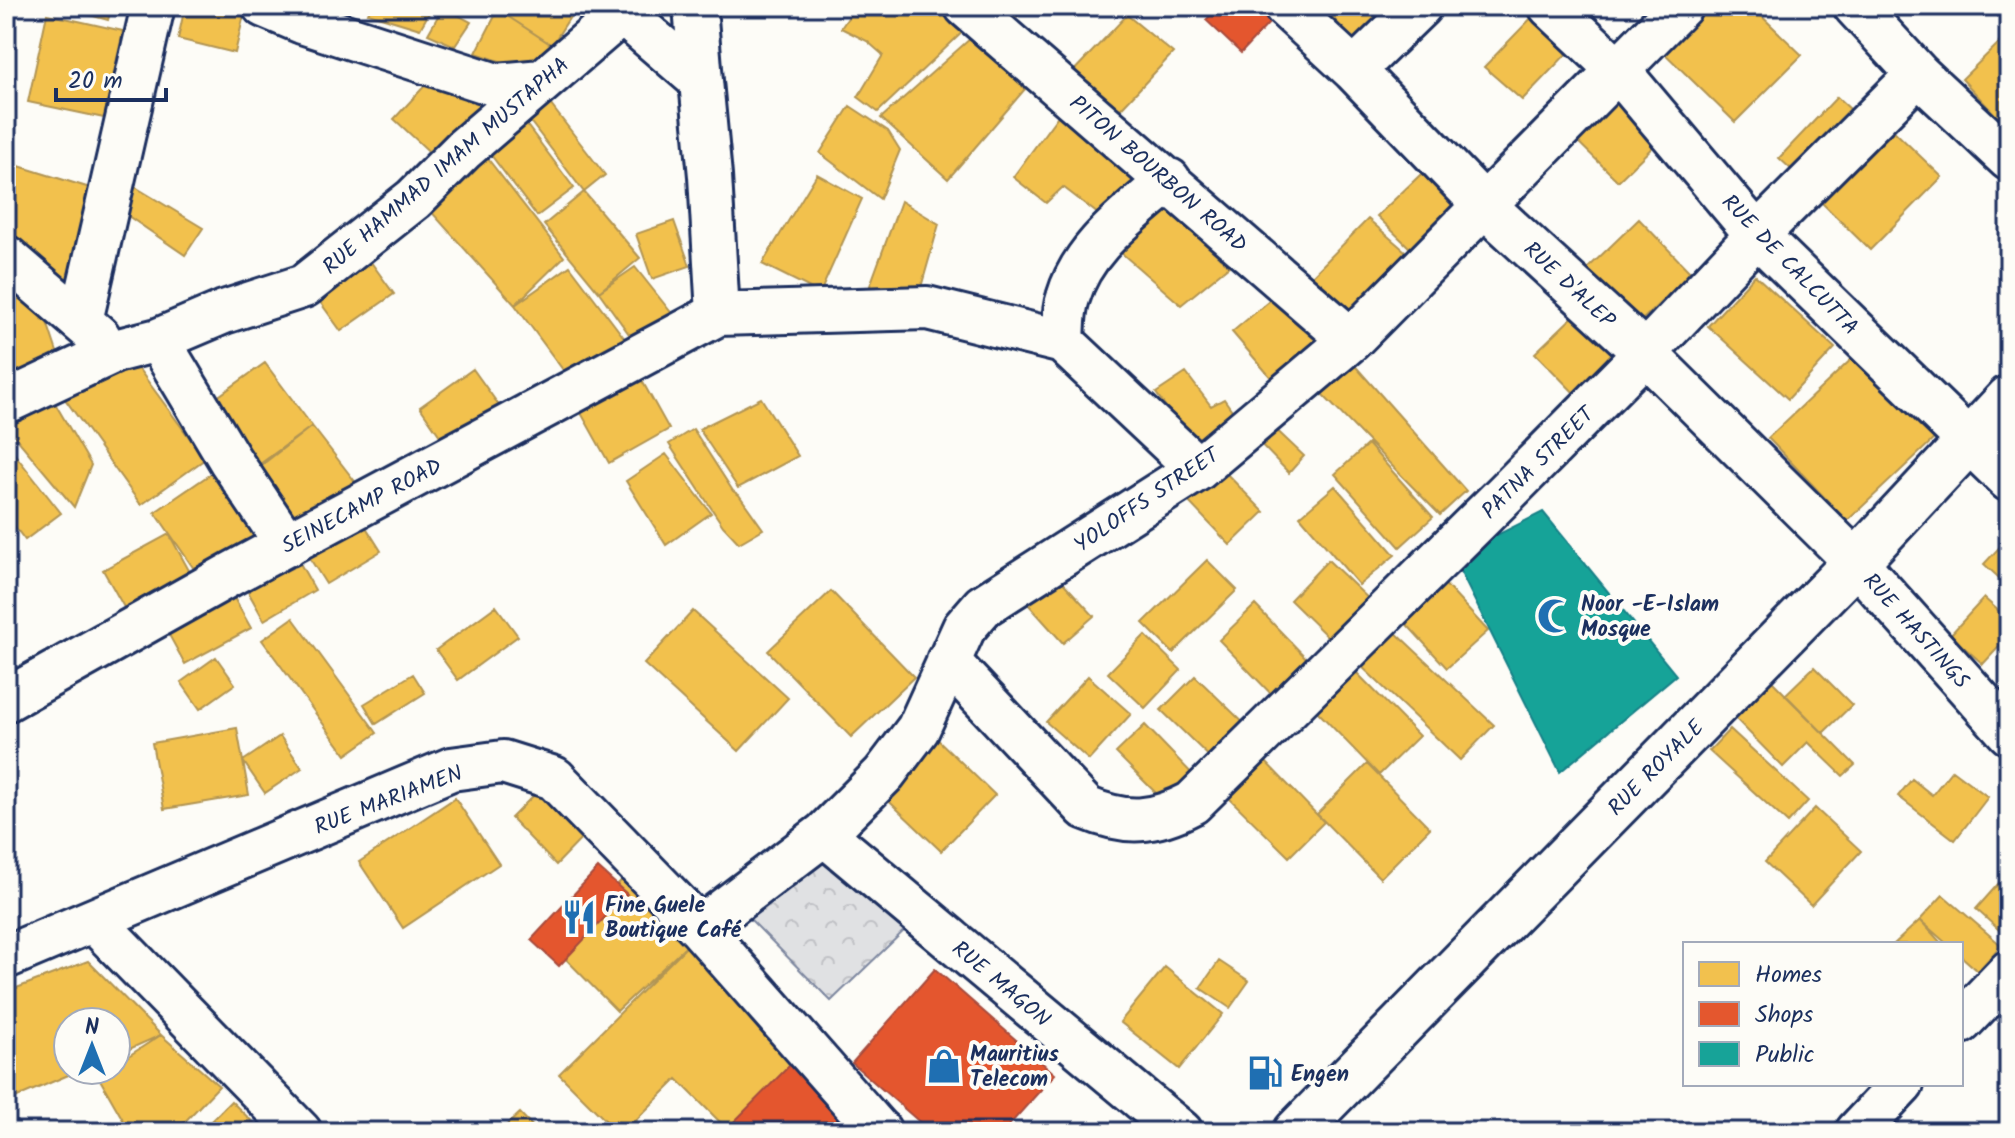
<svg xmlns="http://www.w3.org/2000/svg" width="2015" height="1138" font-family="Kalam,sans-serif">
<style>
.park{fill:url(#park-crowns);stroke:#7e88a0;stroke-width:2}
.homes{fill:#f2c14e;stroke:#b29553;stroke-width:2}
.shops{fill:#e4572e;stroke:#a84b3c;stroke-width:2}
.public{fill:#17a398;stroke:#188087;stroke-width:2}
.lines{fill:none;stroke-linecap:round;stroke-linejoin:round}
.minor-casing{stroke:#1b2f5e;stroke-width:48}
.major-casing{stroke:#1b2f5e;stroke-width:50}
.minor{stroke:#fdfcf7;stroke-width:42}
.major{stroke:#fdfcf7;stroke-width:44}
.labels{text-anchor:middle;stroke-width:8;stroke-linejoin:round;paint-order:stroke}
.street-label{font-size:22px;fill:#1b2f5e;stroke:#fdfcf7}
.poi-label{font-size:22px;font-weight:bold;fill:#1b2f5e;stroke:#fdfcf7;text-anchor:start}
</style>
<defs>
<pattern id="park-crowns" width="20" height="18" patternUnits="userSpaceOnUse" patternTransform="scale(2)"><rect width="20" height="18" fill="#e0e1e3"/><path d="M2 6a3 3 0 1 1 6 0M12 15a3 3 0 1 1 6 0" fill="none" stroke="#c0c1c5"/></pattern>
</defs>
<rect width="100%" height="100%" fill="#fdfcf7"/>
<filter id="ink" filterUnits="userSpaceOnUse"><feTurbulence type="fractalNoise" baseFrequency=".0125" numOctaves="2"/><feDisplacementMap in="SourceGraphic" scale="16" xChannelSelector="R" yChannelSelector="G"/><feConvolveMatrix kernelMatrix="1 2 1 2 8 2 1 2 1" color-interpolation-filters="sRGB"/></filter>
<g filter="url(#ink)">
<path class="park" d="M829,841L911,924L831,1001L750,919Z"/>
<path class="homes" d="M57,6H112L108,20Z
M185,6H246L235,53L178,39Z
M371,6H433L420,29L368,13Z
M501,6H570L575,9L552,45L498,10Z
M856,6H946L969,26L878,112L858,97L883,55L867,41L841,28Z
M989,6H1030L1010,22Z
M1328,6H1425L1373,62L1325,9Z
M1697,6H1751L1802,55L1735,122L1657,46Z
M443,7L471,22L455,46L428,34Z
M498,10L552,45L535,73L476,53Z
M1539,10L1576,44L1522,100L1484,67Z
M47,14L123,31L104,118L28,102Z
M1127,15L1173,53L1111,119L1067,78Z
M972,37L1025,89L948,179L881,118Z
M2001,41L2009,49V113L2001,121L1962,79Z
M442,67L498,106L438,160L394,119Z
M1617,81L1668,132L1618,181L1567,131Z
M544,96L605,175L584,192L523,112Z
M1837,97L1864,122L1806,183L1779,158Z
M850,106L888,131L900,150L880,199L820,153Z
M1060,113L1147,182L1115,227L1063,187L1046,203L1013,177Z
M520,116L574,188L537,216L482,143Z
M1893,130L1942,177L1870,250L1821,202Z
M1438,158L1470,190L1414,252L1377,216Z
M488,159L564,257L515,305L427,207Z
M9,163L103,192L68,286L6,235V174Z
M817,174L862,199L820,293L762,264Z
M122,179L203,228L185,255L115,207Z
M584,192L640,258L599,292L544,225Z
M901,201L939,224L916,305L864,302Z
M1162,204L1229,266L1181,305L1119,251Z
M1368,219L1412,257L1342,327L1303,285Z
M1639,219L1691,273L1639,323L1587,269Z
M674,221L690,266L652,279L636,234Z
M368,258L394,294L341,331L315,295Z
M570,266L628,343L572,382L515,305Z
M635,267L677,320L639,348L599,292Z
M1755,275L1835,348L1788,399L1708,326Z
M6,276L45,316L58,355L6,391Z
M1275,296L1326,343L1279,387L1232,332Z
M1583,307L1631,356L1583,402L1535,353Z
M1857,354L1936,437L1847,521L1768,438Z
M1349,359L1466,491L1440,515L1319,391Z
M265,363L312,426L253,469L206,405Z
M138,368L205,459L141,505L60,392Z
M473,369L503,411L449,449L420,407Z
M636,370L669,429L609,463L576,404Z
M1186,373L1211,406L1224,399L1241,423L1199,453L1156,393Z
M761,398L798,456L738,488L699,429Z
M53,400L91,465L74,507L6,426V420Z
M1267,421L1304,456L1289,473L1252,435Z
M312,426L357,484L300,529L254,471Z
M693,429L733,491L739,495L763,529L739,543L723,526L669,444Z
M6,443L61,513L25,540L6,515Z
M1368,444L1433,517L1400,547L1335,474Z
M666,454L711,513L666,545L626,481Z
M1219,466L1264,512L1230,545L1186,499Z
M212,473L256,537L199,576L155,512Z
M1335,486L1395,555L1359,585L1300,516Z
M359,516L381,551L326,584L304,549Z
M169,534L191,574L126,611L103,570Z
M2009,537V587L1984,564Z
M293,551L315,590L264,620L242,581Z
M1207,560L1237,590L1173,653L1143,623Z
M1328,560L1375,605L1336,645L1290,600Z
M1058,577L1094,616L1063,643L1028,604Z
M1440,579L1488,631L1447,668L1399,616Z
M229,589L251,628L185,664L163,624Z
M831,591L914,677L851,737L768,651Z
M1984,598L2009,620V636L1983,664L1950,635Z
M1255,605L1314,666L1278,701L1219,640Z
M496,606L518,636L458,680L436,650Z
M693,611L788,698L739,751L644,664Z
M293,618L377,733L346,755L262,640Z
M1394,631L1494,725L1460,760L1360,665Z
M1145,635L1181,670L1145,708L1108,673Z
M216,657L235,684L200,709L181,682Z
M1814,667L1852,705L1823,733L1785,695Z
M1354,670L1419,736L1379,775L1315,709Z
M413,674L425,693L376,724L364,704Z
M1088,676L1131,714L1089,760L1046,722Z
M1195,676L1255,734L1221,768L1161,710Z
M1770,679L1855,765L1843,776L1808,742L1783,767L1733,716Z
M1145,725L1198,780L1170,807L1116,753Z
M237,728L249,795L164,809L152,743Z
M1730,729L1808,801L1788,823L1709,751Z
M930,732L995,795L941,851L875,788Z
M280,736L302,768L265,793L243,761Z
M1263,759L1324,822L1289,857L1227,796Z
M1367,764L1430,828L1380,878L1317,814Z
M1952,770L1988,797L1955,840L1898,796L1912,779L1932,795Z
M539,790L586,834L556,865L511,818Z
M455,798L499,864L403,928L359,862Z
M1815,808L1861,851L1811,905L1765,862Z
M632,870L695,938L617,1011L554,947Z
M2007,874L2009,876V939L1976,909Z
M1943,895L2001,945L1978,971L1961,956V944H1947L1920,920Z
M1920,920L1942,944H1894Z
M695,938L807,1048L727,1129L677,1079L624,1132H617L559,1074Z
M88,961L161,1035L116,1055V1022H68V1070H80L8,1101L6,992Z
M1219,961L1249,981L1230,1008L1200,988Z
M1165,967L1223,1014L1179,1069L1120,1022Z
M161,1035L219,1086L175,1132H130L98,1076L107,1070H116V1064Z
M231,1101L263,1132H200Z
M520,1113L538,1132H499Z"/>
<path class="shops" d="M1219,6H1255L1271,21L1241,53L1206,20Z
M598,868L627,894L559,966L531,940Z
M935,969L1055,1074L1003,1132H931L852,1063Z
M807,1048L872,1110L849,1132H730L727,1129Z"/>
<path class="public" d="M1543,512L1676,675L1560,772L1453,557Z"/>
<g class="lines">
<g class="minor-casing">
<path id="minor" d="M264,6L302,22L496,85L542,81
M609,6L622,13L701,81L710,176L718,314
M695,6L701,81
M966,6L1351,340
M1285,6L1354,70L1485,206L1645,353L1856,562L2009,733
M1550,6L1618,70L1757,235L2009,480
M1855,6L1918,74L2009,159
M1354,70L1420,6
M6,257L99,337
M81,321L153,6
M158,340L230,460L287,545
M1063,342C1064,328 1063,312 1068,298C1083,246 1130,215 1169,180
M6,402L115,351L158,340L224,312L304,286L414,199L464,149L622,13L627,6
M948,661L1086,808C1126,825 1154,823 1192,803L1506,493L1645,353L1757,235L1918,74
M6,700L233,573L718,314L927,308L1063,342L1198,469
M824,834L1181,1132
M95,922L300,1132
M700,928L824,834L884,774L918,729L964,628L983,606L1198,469L1351,340L1681,6
M6,957L451,769L503,762L554,778L700,928L878,1130
M1961,1022L2009,972
M1857,1132L1902,1084"/>
</g>
<g class="major-casing">
<path id="major" d="M876,1132H879
M1296,1132L1856,562L2009,398"/>
</g>
<use href="#minor" class="minor"/>
<use href="#major" class="major"/>
</g>
</g>
<defs>
<g id="mosque-bare" transform="scale(2.76)"><path d="M3.5-4.9A6 6 0 1 0 3.5 4.9A5 5 0 1 1 3.5-4.9Z" fill="#1f6fb2" stroke="#fdfcf7" stroke-width="2.5" paint-order="stroke"/></g>
<g id="restaurant-bare" transform="scale(2.76)"><path d="M-5-6h1v4h1v-4h1v4h1v-4h1v5L-1.5 .5V6h-2V.5L-5-1ZM5-6V6H3V1.5H1.5Q1.5-4 5-6Z" fill="#1f6fb2" stroke="#fdfcf7" stroke-width="2.5" paint-order="stroke"/></g>
<g id="shop-bare" transform="scale(2.76)"><path d="M-5-2.5h2.3a2.7 3.5 0 0 1 5.4 0H5L5.5 6h-11ZM-1.5-2.5h3a1.5 2.3 0 0 0-3 0Z" fill="#1f6fb2" stroke="#fdfcf7" stroke-width="2.5" paint-order="stroke"/></g>
<g id="fuel-bare" transform="scale(2.76)"><path d="M-5.5-6h7V0h2V4h1.3V-2.5L3-4.5l.8-.8L6-3V5H2.5V1h-1V6h-7ZM-4.2-4.7v3.2H.2V-4.7Z" fill="#1f6fb2" stroke="#fdfcf7" stroke-width="2.5" paint-order="stroke"/></g>
</defs>
<g fill-rule="evenodd">
<use href="#mosque-bare" x="1555" y="616"/>
<use href="#restaurant-bare" x="579" y="917"/>
<use href="#shop-bare" x="944" y="1066"/>
<use href="#fuel-bare" x="1265" y="1073"/>
</g>
<g class="labels">
<g class="street-label">
<text transform="translate(445 165) rotate(-41)" y="8">RUE HAMMAD IMAM MUSTAPHA</text>
<text transform="translate(1159 173) rotate(41)" y="8">PITON BOURBON ROAD</text>
<text transform="translate(1791 264) rotate(46)" y="8">RUE DE CALCUTTA</text>
<text transform="translate(1570 284) rotate(43)" y="8">RUE D'ALEP</text>
<text transform="translate(1537 462) rotate(-45)" y="8">PATNA STREET</text>
<text transform="translate(1146 499) rotate(-34)" y="8">YOLOFFS STREET</text>
<text transform="translate(361 505) rotate(-28)" y="8">SEINECAMP ROAD</text>
<text transform="translate(1917 630) rotate(48)" y="8">RUE HASTINGS</text>
<text transform="translate(1655 767) rotate(-45)" y="8">RUE ROYALE</text>
<text transform="translate(388 799) rotate(-21)" y="8">RUE MARIAMEN</text>
<text transform="translate(1002 983) rotate(40)" y="8">RUE MAGON</text>
</g>
<g class="poi-label">
<text x="1581" y="611">Noor -E-Islam<tspan x="1581" dy="25">Mosque</tspan></text>
<text x="605" y="912">Fine Guele<tspan x="605" dy="25">Boutique Café</tspan></text>
<text x="970" y="1061">Mauritius<tspan x="970" dy="25">Telecom</tspan></text>
<text x="1291" y="1081">Engen</text>
</g>
</g>
<rect width="2015" height="1138" fill="none" stroke="#fdfcf7" stroke-width="32"/>
<rect x="16" y="16" width="1983" height="1106" fill="none" stroke="#1b2f5e" stroke-width="3" filter="url(#ink)"/>
<rect x="1683" y="942" width="280" height="144" fill="#fdfcf7" stroke="#a3aaba" stroke-width="2"/>
<rect x="1699" y="962" width="40" height="24" fill="#f2c14e" stroke="#a3aaba" stroke-width="2"/>
<text x="1755" y="982" font-size="24" fill="#1b2f5e">Homes</text>
<rect x="1699" y="1002" width="40" height="24" fill="#e4572e" stroke="#a3aaba" stroke-width="2"/>
<text x="1755" y="1022" font-size="24" fill="#1b2f5e">Shops</text>
<rect x="1699" y="1042" width="40" height="24" fill="#17a398" stroke="#a3aaba" stroke-width="2"/>
<text x="1755" y="1062" font-size="24" fill="#1b2f5e">Public</text>
<g transform="translate(92 1046)"><circle r="38" fill="#fdfcf7" stroke="#a3aaba" stroke-width="2"/>
<path d="M0-6L14 30L0 20L-14 30Z" fill="#1f6fb2"/>
<text y="-12" font-size="22" font-weight="bold" text-anchor="middle" fill="#1b2f5e">N</text>
</g>
<path d="M56 88v12h110v-12" fill="none" stroke="#1b2f5e" stroke-width="4"/>
<text x="68" y="88" font-size="24" fill="#1b2f5e" stroke="#fdfcf7" stroke-width="6" paint-order="stroke">20 m</text>
</svg>
